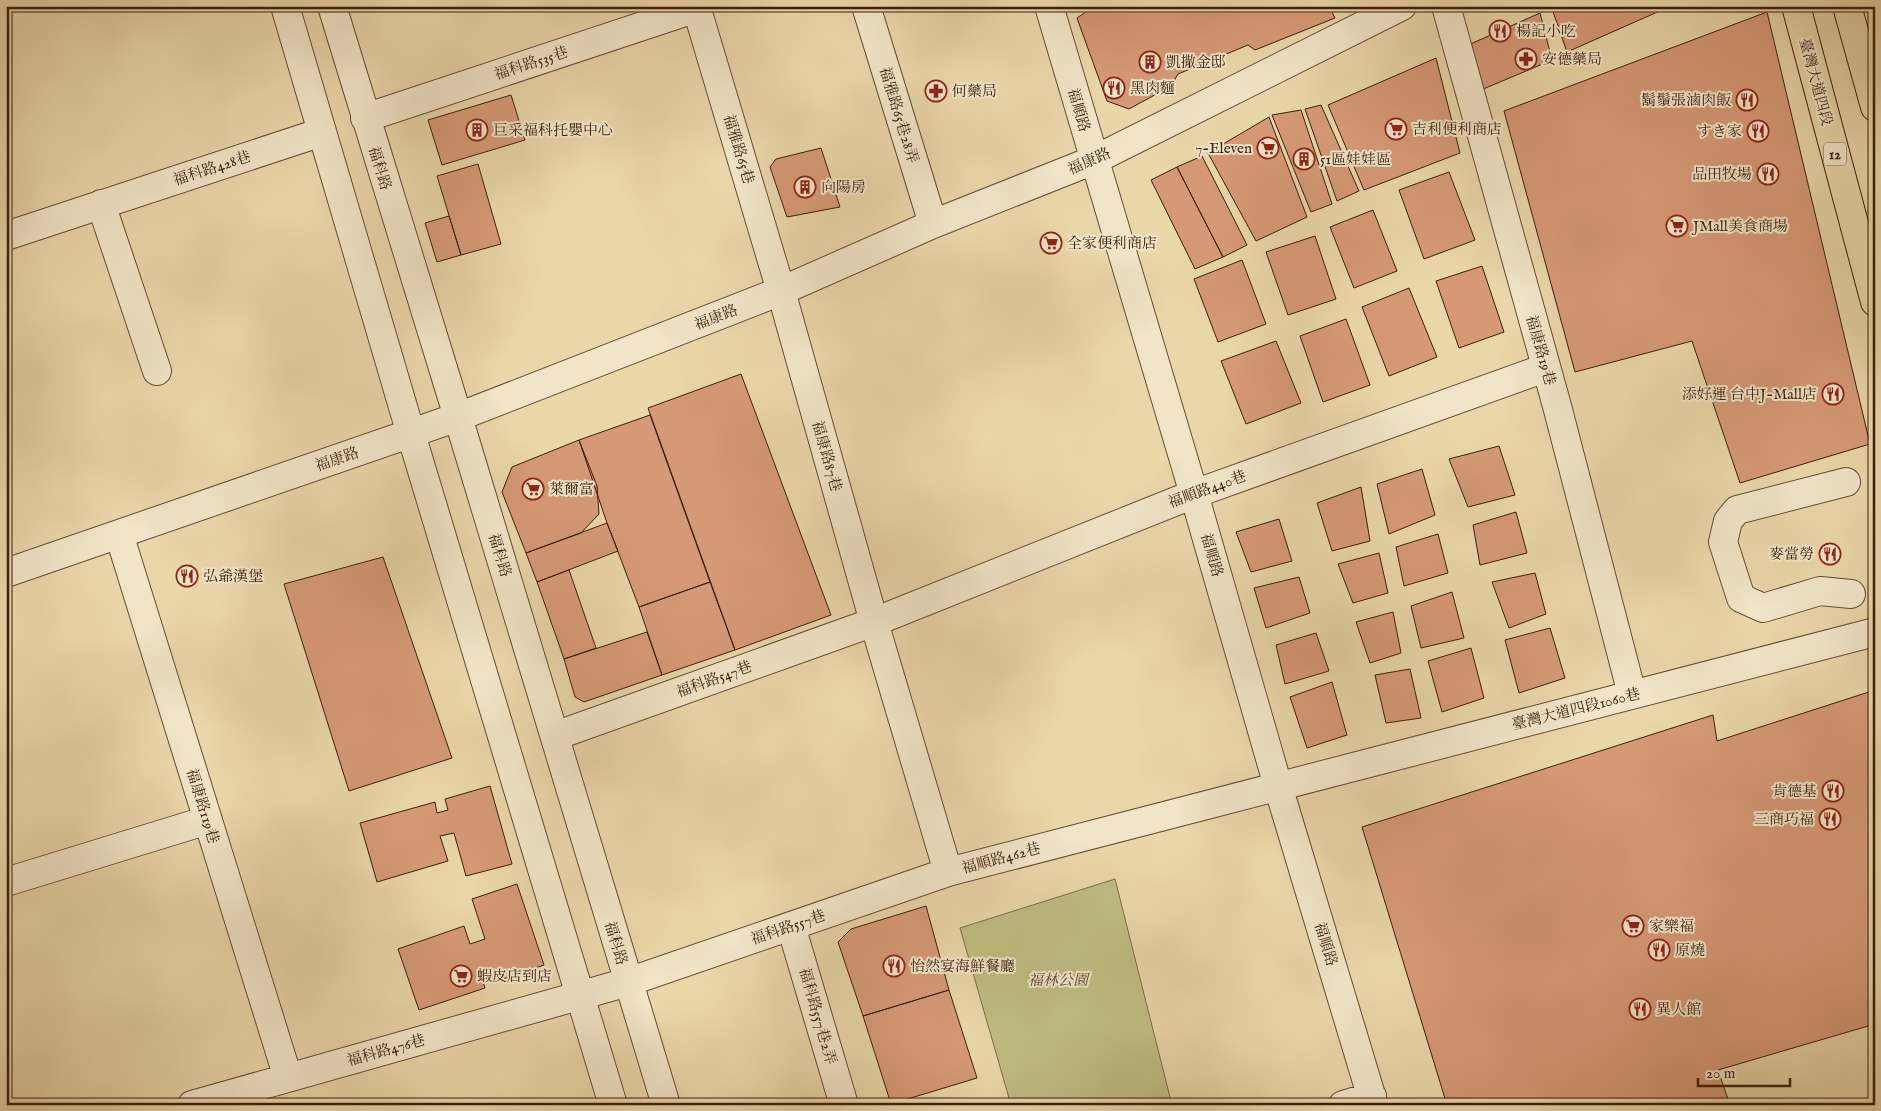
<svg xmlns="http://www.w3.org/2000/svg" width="1881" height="1111" font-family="'IM FELL English','Noto Serif TC','Noto Serif JP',serif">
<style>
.green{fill:#bebc82;stroke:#7c6d48}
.building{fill:#d59976;stroke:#3b1e0e}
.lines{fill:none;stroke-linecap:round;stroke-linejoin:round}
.minor-casing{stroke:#664c35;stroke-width:30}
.major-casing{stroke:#3b1e0e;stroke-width:30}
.minor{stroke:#f1e4c7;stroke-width:28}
.major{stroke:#e9d6a9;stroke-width:28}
.labels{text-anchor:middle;stroke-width:4;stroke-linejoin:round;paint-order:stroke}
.shield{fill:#f1e4c7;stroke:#725946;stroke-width:1}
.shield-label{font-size:14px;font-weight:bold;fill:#3b1e0e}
.poi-label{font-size:15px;fill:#3b1e0e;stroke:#f1e4c7;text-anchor:start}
.street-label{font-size:15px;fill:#3b1e0e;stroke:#f1e4c7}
.park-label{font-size:15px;font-style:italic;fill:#5c462b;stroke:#f1e4c7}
</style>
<rect width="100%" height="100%" fill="#e9d6a9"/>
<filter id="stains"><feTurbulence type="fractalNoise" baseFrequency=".004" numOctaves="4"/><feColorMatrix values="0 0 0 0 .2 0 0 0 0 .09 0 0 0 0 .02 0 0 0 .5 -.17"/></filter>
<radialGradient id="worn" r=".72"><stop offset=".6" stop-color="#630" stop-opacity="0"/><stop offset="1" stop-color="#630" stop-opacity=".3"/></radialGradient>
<path class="green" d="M1115,879L1172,1105H1011L960,928Z"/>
<path class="building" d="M1095,6H1329L1335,18L1255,50L1248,45L1178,74L1171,86L1129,109L1107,101L1077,18Z
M1551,6H1671L1567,52Z
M1767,12L1870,444L1740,483L1692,341L1575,372L1504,111Z
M1540,13L1552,60L1481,90L1466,46Z
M1436,58L1460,153L1364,190L1328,105Z
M511,95L525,140L442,165L428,120Z
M1321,105L1359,191L1337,201L1305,109Z
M1301,110L1332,204L1311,212L1272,115Z
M1269,117L1307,217L1256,241L1208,153Z
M821,148L840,207L787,217L770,167L776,159Z
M1202,156L1247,245L1223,257L1177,167Z
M478,164L501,244L461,255L437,176Z
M1177,167L1223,257L1195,269L1151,180Z
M1449,172L1475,240L1424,259L1399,190Z
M1373,210L1397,271L1354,288L1330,227Z
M449,216L461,255L437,262L425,223Z
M1315,236L1336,299L1288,315L1266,252Z
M1242,260L1266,324L1218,342L1194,279Z
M1482,266L1504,332L1459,348L1436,281Z
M1409,288L1437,357L1389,376L1362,307Z
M1346,319L1370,385L1323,402L1300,336Z
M1276,341L1301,403L1246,424L1221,361Z
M741,374L831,615L735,650L648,408Z
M650,415L710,582L639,607L607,523L579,440Z
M579,440L597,486L599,514L581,533L526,553L502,492L512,467Z
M1499,446L1515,495L1468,507L1449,459Z
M1422,469L1435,515L1389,534L1377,484Z
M1361,487L1370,541L1332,551L1317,503Z
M1516,512L1527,553L1480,565L1473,525Z
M1279,519L1292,561L1251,572L1236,532Z
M607,523L618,551L537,582L526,553Z
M1438,534L1448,573L1404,586L1396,547Z
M1379,553L1388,593L1353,603L1338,564Z
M383,557L452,758L349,791L284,584Z
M569,570L596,648L564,659L537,582Z
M1535,573L1546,614L1509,628L1492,582Z
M1299,577L1310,613L1266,628L1254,588Z
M710,582L735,650L662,675L639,607Z
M1452,592L1464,638L1421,648L1411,606Z
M1393,612L1401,653L1370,663L1356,622Z
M1550,628L1565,678L1519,693L1505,640Z
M647,632L662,675L584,702L575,697L564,659Z
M1316,633L1329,671L1285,684L1276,645Z
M1471,648L1484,698L1442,712L1428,661Z
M1410,669L1421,718L1386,723L1375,675Z
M1332,682L1347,735L1307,748L1290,697Z
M1875,690V1024L1718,1070L1730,1105H1447L1362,827L1713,715L1717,741Z
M490,786L512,864L466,876L454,833L440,836L448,861L377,882L360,823L435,802L437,813L448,810L445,799Z
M517,884L544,965L500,980L496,970L481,975L485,988L419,1010L398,949L464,926L470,944L485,939L472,899Z
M926,906L949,990L863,1016L838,942L851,929Z
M949,990L977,1078L891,1104L863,1016Z"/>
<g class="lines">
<g class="minor-casing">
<path id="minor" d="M285,6L411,434L613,1105
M332,6L458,417L666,1105
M696,6L781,291L874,622L948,872
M866,6L933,224
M1049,6L1194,494L1278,786L1374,1105
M1446,6L1557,406L1632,694
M365,118L697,8
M101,204L157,371
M6,236L322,132
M1846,482L1737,510L1728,521L1723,542L1741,598L1763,608L1820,591L1851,594
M119,534L288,1078
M6,573L458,417L781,291L933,224L1094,160L1402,6
M555,736L874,622L1194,494L1545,368
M6,882L208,820
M791,926L844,1105
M192,1105L628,982L948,872L1875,632
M1343,1105L1372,1096"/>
</g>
<g class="major-casing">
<path id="major" d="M1796,6L1875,302
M1847,6L1875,107"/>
</g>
<use href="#minor" class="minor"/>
<use href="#major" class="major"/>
</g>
<defs>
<g id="restaurant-ring" transform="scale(1.125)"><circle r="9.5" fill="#f1e4c7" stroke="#8f2418" stroke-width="1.5"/><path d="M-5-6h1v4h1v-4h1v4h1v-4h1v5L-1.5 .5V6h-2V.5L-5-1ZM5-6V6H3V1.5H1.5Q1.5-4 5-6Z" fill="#8f2418"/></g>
<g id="pharmacy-ring" transform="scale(1.125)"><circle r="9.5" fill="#f1e4c7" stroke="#8f2418" stroke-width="1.5"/><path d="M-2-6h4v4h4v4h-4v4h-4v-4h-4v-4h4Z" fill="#8f2418"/></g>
<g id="building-ring" transform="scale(1.125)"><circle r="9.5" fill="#f1e4c7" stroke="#8f2418" stroke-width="1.5"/><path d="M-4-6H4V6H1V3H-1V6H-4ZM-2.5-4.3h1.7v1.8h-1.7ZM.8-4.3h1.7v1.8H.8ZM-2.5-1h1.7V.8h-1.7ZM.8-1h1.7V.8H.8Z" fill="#8f2418"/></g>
<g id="supermarket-ring" transform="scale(1.125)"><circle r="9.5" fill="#f1e4c7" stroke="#8f2418" stroke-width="1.5"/><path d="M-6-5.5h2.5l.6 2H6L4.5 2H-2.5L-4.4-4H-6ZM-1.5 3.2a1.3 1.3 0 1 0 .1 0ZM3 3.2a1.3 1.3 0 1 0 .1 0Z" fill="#8f2418"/></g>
</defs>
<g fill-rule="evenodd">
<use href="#restaurant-ring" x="1500" y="31"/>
<use href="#pharmacy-ring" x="1526" y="59"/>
<use href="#building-ring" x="1150" y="62"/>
<use href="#restaurant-ring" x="1114" y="88"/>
<use href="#pharmacy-ring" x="936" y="91"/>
<use href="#restaurant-ring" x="1747" y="100"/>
<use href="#supermarket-ring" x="1396" y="129"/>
<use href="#building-ring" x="477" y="130"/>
<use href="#restaurant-ring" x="1758" y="131"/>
<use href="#supermarket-ring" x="1268" y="148"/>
<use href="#building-ring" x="1304" y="159"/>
<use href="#restaurant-ring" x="1768" y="174"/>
<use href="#building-ring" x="805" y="187"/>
<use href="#supermarket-ring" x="1677" y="226"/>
<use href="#supermarket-ring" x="1051" y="243"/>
<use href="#restaurant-ring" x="1833" y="394"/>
<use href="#supermarket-ring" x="533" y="489"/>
<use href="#restaurant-ring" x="1830" y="554"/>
<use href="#restaurant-ring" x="187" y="576"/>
<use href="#restaurant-ring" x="1833" y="791"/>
<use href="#restaurant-ring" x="1830" y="819"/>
<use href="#supermarket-ring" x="1633" y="926"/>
<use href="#restaurant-ring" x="1659" y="950"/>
<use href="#restaurant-ring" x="894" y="966"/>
<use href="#supermarket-ring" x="461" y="976"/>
<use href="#restaurant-ring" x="1640" y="1009"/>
</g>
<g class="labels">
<rect class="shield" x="1824" y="142.5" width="22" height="23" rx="4"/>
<g class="shield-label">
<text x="1835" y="159">12</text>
</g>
<g class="poi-label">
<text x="1516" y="36">楊記小吃</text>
<text x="1542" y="64">安德藥局</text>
<text x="1166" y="67">凱撒金邸</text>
<text x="1130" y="93">黑肉麵</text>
<text x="952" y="96">何藥局</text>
<text x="1731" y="105" text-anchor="end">鬍鬚張滷肉飯</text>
<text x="1412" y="134">吉利便利商店</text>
<text x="493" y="135">巨采福科托嬰中心</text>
<text x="1742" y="136" text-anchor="end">すき家</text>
<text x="1252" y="153" text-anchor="end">7-Eleven</text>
<text x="1320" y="164">51區娃娃區</text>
<text x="1752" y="179" text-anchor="end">品田牧場</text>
<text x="821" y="192">向陽房</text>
<text x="1693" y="231">JMall美食商場</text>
<text x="1067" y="248">全家便利商店</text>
<text x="1817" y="399" text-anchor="end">添好運 台中J-Mall店</text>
<text x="549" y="494">萊爾富</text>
<text x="1814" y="559" text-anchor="end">麥當勞</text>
<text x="203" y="581">弘爺漢堡</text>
<text x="1817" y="796" text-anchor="end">肯德基</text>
<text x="1814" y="824" text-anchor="end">三商巧福</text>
<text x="1649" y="931">家樂福</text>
<text x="1675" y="955">原燒</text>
<text x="910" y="971">怡然宴海鮮餐廳</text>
<text x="477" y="981">蝦皮店到店</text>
<text x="1656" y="1014">異人館</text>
</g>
<g class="street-label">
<text transform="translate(531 63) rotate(-18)" y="5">福科路535巷</text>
<text transform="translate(1816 82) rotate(75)" y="5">臺灣大道四段</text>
<text transform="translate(1079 110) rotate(74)" y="5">福順路</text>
<text transform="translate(899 115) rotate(73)" y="5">福雅路65巷28弄</text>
<text transform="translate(739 149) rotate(73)" y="5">福雅路65巷</text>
<text transform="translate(1089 161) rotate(-24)" y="5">福康路</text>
<text transform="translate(212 168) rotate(-18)" y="5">福科路428巷</text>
<text transform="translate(380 168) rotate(73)" y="5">福科路</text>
<text transform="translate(716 317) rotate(-21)" y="5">福康路</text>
<text transform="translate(1541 350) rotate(74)" y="5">福康路19巷</text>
<text transform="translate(827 456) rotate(74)" y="5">福康路87巷</text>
<text transform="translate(337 459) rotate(-19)" y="5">福康路</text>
<text transform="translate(1207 489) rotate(-20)" y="5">福順路440巷</text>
<text transform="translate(500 555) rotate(73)" y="5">福科路</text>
<text transform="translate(1212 555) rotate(74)" y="5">福順路</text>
<text transform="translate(714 679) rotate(-20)" y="5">福科路547巷</text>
<text transform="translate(1576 709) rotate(-14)" y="5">臺灣大道四段1060巷</text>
<text transform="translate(203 806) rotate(73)" y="5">福康路119巷</text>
<text transform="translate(1001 858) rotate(-15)" y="5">福順路462巷</text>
<text transform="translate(788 927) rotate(-19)" y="5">福科路557巷</text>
<text transform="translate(616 943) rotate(73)" y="5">福科路</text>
<text transform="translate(1326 944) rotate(73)" y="5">福順路</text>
<text transform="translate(818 1016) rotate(74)" y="5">福科路557巷2弄</text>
<text transform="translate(386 1050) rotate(-16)" y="5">福科路476巷</text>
</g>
<g class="park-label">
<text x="1058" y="985">福林公園</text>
</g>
</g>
<rect width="1881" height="1111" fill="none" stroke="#e9d6a9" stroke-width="25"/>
<rect x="8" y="8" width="1866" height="1096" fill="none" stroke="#3b1e0e" stroke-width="2.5"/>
<rect x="12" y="12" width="1856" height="1086" fill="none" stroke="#3b1e0e"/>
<path d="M1698 1078v8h92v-8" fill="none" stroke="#3b1e0e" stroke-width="2.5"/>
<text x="1706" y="1078" font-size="15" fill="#3b1e0e" stroke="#f1e4c7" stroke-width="4" paint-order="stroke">20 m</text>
<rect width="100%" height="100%" filter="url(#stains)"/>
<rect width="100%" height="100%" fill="url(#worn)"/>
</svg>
